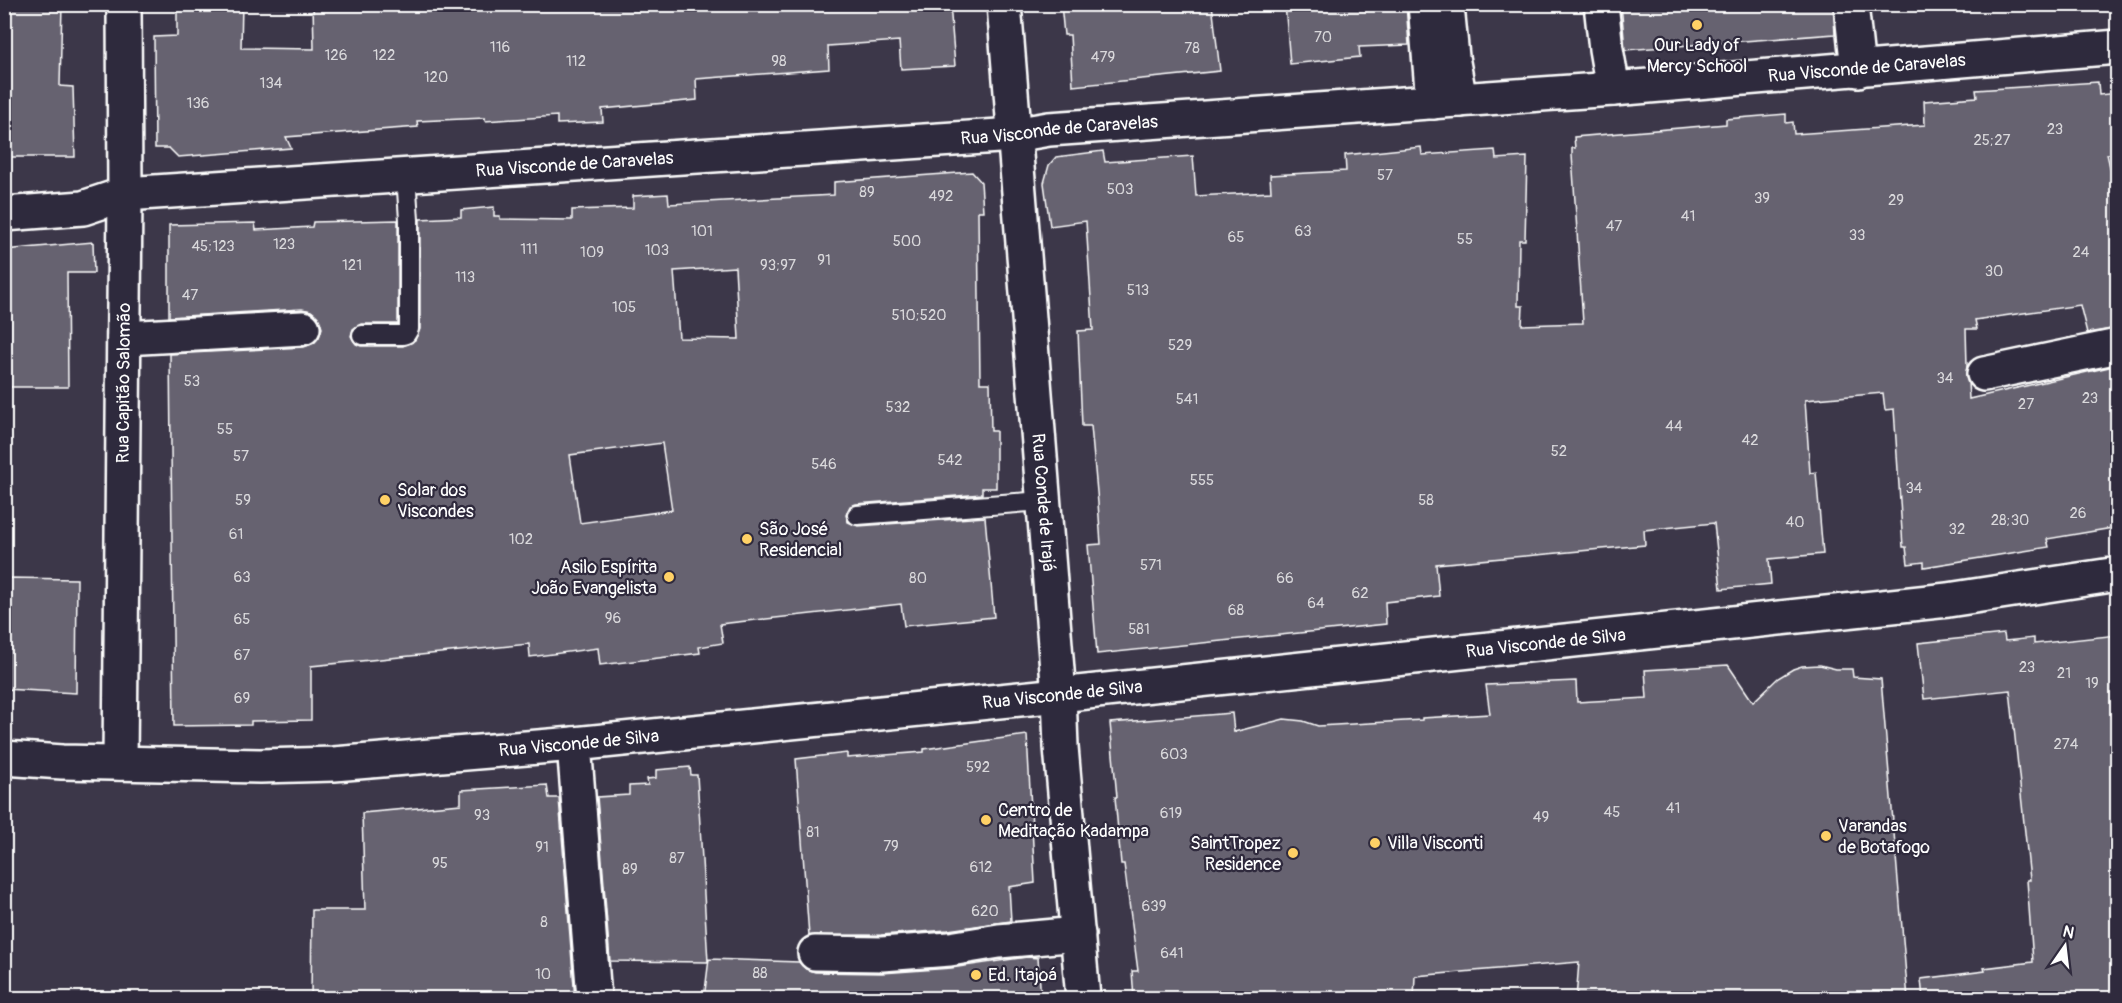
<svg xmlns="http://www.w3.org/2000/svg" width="2122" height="1003" font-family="Pangolin,sans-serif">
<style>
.building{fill:#666270;stroke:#fff;stroke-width:1.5;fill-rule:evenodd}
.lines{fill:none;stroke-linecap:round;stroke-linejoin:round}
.lane-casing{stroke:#fff;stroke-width:22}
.street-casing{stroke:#fff;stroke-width:38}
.secondary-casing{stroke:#fff;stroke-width:38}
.lane{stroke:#2f2a3d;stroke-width:18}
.street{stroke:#2f2a3d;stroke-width:33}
.secondary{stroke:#2f2a3d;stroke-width:33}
.poi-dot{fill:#ffd166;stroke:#2f2a3d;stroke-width:2}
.labels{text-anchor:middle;stroke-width:4.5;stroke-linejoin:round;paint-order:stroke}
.number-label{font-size:15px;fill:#d9d8db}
.poi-label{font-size:18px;fill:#fff;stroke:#2f2a3d;text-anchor:start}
.street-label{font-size:18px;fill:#fff;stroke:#2f2a3d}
</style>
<rect width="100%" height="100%" fill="#3c3749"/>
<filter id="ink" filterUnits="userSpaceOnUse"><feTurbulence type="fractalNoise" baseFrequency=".0167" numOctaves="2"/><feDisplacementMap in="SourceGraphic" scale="12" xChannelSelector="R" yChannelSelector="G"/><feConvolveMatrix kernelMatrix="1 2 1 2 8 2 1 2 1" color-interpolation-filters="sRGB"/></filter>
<g filter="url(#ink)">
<path class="building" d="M4,4H62L60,86L73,87L75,157H4Z
M177,4H242L241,48L314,49L313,4H950L955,66L901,69L899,41L828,46L829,69L696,79L697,100L602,109L603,122L557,124V116L485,121V118L417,121L418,127L286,137L291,148L178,157L169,148H155L154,37L177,36Z
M1061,4H1212L1220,71L1073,86L1070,35H1064Z
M1285,4H1406L1409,45L1359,47L1360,57L1290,64Z
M1621,4H1833L1835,34L1625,50Z
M2098,82L2099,95L2118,93V153L2107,154L2118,202V328L2087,333L2080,305L1975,320L1977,329H1966L1967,366L1966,377L1968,382L1969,399L2118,365V527L2047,539L2049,547L1924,567V562L1908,564L1906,547H1903L1894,409L1885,410L1883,393L1805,400L1810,473L1816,472L1823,554L1769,559L1771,584L1721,589L1714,523L1644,530L1645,545L1436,564L1439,596L1385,602L1386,624L1097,654L1088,545L1101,544L1098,503L1091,426H1082L1078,331L1093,330L1086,221L1050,226L1044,183L1049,165L1056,157L1103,151L1105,162L1193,156L1196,196L1271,192L1270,175L1346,171L1345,155L1421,147L1422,155L1495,150L1496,159L1527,157L1525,240H1519L1518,306H1523L1522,325L1583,323L1572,155V148H1575L1574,137L1726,124V119L1786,114V123L1793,122L1794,134L1925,125L1924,101L1977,97L1976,90Z
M972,172L981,182L983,211H978L980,383H990L991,431H996V488H982V494L856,504L850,506L846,515L848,522L858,526L985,517L994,617L904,626L901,604L720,624L723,643L699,647L700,653L600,665L598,648L530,657L529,644L311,666V720L251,721V725L174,726L170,354L304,347L314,343L319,337L322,328L318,317L311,311L302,309L169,317V225L255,223L256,230L312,227L313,222L398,220V324H361L353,329L351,336L356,344L361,346H403L415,340L420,329V219L461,217V210L494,207V216H500V219L572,220V210L633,208V196L668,194L669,204L834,195V182ZM735,267L739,339L679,338L674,271ZM662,443L672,510L580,523L570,455Z
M93,242L94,273H67L68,387H4V250Z
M7,578L77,579L76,693L4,689Z
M2004,634L2005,641L2034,638V644L2118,635V999H1923L1921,979L1985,971L1984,968L2033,962L2027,880H2030L2010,690L1924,699L1918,643Z
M1728,665L1753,702L1778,678L1793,669L1802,666L1820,665L1836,669H1852L1853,677L1881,679L1908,999H1576L1579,962L1415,976L1414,999H1134L1132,971H1138L1124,864H1121L1115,797H1117L1110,723L1232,713L1234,732L1284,719L1303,721L1318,726L1422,720V718L1490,714L1486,685L1576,681L1577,702L1647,698L1645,670Z
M1027,735L1035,883L1009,887L1011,921L948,930L881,935L809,936L796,759L847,753V758L924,752V749Z
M690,767L691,775H697L708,962L610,961L597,797L629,795V786L648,785L647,779L656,778V770Z
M547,785L549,798H559L575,999H311L312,910H365L362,813L461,804V790Z
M1027,957L1038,958L1041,999H704L709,959L799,962L806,969L815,972L882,973L951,968Z"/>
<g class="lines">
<g class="lane-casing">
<path id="lane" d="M362,335H403L406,334L409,329V220L406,175
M857,515L1043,501"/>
</g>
<g class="street-casing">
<g id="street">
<path id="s1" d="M1004,4L1059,695L1061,747L1083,998"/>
<path d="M1425,4L1433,102"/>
<path d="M1601,4L1606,49L1613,89"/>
<path d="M1851,4L1858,70"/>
<path d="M1448,16L1452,57L1460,100"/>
<path id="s2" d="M4,214L83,208L125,194L1014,135L1049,129L1613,89L2118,47"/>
<path d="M124,338L303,328"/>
<path d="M1984,374L2118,346"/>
<path d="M574,744L594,998"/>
<path id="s3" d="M120,763L125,194L124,4"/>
<path d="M815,953L882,954L950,949L999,941L1078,934"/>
</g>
</g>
<g class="secondary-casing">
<g id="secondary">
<path id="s4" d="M4,758L62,762L260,766L334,764L574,744L1059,695L1948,600L2118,574"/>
</g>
</g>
<use href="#lane" class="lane"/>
<use href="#street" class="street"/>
<use href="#secondary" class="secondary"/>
</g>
</g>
<g class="poi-dot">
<circle cx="1697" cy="25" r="6"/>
<circle cx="385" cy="500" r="6"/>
<circle cx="747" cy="539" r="6"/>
<circle cx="669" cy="577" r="6"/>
<circle cx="986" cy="820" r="6"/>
<circle cx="1826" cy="836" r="6"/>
<circle cx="1375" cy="843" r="6"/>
<circle cx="1293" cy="853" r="6"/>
<circle cx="976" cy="975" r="6"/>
</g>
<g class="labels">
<g class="number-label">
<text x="1323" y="42">70</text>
<text x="500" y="52">116</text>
<text x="1192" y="53">78</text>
<text x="336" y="60">126</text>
<text x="384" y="60">122</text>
<text x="1103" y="62">479</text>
<text x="576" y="66">112</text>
<text x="779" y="66">98</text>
<text x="436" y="82">120</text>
<text x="271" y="88">134</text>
<text x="198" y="108">136</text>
<text x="2055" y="134">23</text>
<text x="1992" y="145">25;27</text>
<text x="1385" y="180">57</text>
<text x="1120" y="194">503</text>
<text x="867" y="197">89</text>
<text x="941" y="201">492</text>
<text x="1762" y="203">39</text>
<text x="1896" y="205">29</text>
<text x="1688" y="221">41</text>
<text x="1614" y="231">47</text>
<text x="702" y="236">101</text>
<text x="1303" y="236">63</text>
<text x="1857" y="240">33</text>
<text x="1236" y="242">65</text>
<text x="1465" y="244">55</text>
<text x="907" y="246">500</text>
<text x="284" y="249">123</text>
<text x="213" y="251">45;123</text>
<text x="529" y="254">111</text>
<text x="657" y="255">103</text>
<text x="592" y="257">109</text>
<text x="2081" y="257">24</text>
<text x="824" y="265">91</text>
<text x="352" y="270">121</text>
<text x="778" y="270">93;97</text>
<text x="1994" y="276">30</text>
<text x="465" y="282">113</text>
<text x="1138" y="295">513</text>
<text x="190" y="300">47</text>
<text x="624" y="312">105</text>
<text x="919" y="320">510;520</text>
<text x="1180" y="350">529</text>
<text x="1945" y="383">34</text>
<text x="192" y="386">53</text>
<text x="2090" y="403">23</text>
<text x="1187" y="404">541</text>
<text x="2026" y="409">27</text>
<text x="898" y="412">532</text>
<text x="1674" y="431">44</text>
<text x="225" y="434">55</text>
<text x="1750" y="445">42</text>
<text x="1559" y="456">52</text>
<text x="241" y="461">57</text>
<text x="950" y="465">542</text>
<text x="824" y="469">546</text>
<text x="1202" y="485">555</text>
<text x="1914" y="493">34</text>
<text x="243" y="505">59</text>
<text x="1426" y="505">58</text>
<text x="2078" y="518">26</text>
<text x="2010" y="525">28;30</text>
<text x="1795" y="527">40</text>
<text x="1957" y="534">32</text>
<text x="236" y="539">61</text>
<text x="521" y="544">102</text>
<text x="1151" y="570">571</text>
<text x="242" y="582">63</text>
<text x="918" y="583">80</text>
<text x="1285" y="583">66</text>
<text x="1360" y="598">62</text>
<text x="1316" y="608">64</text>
<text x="1236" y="615">68</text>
<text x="613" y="623">96</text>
<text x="242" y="624">65</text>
<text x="1139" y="634">581</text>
<text x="242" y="660">67</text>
<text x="2027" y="672">23</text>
<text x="2064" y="678">21</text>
<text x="2092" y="688">19</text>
<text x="242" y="703">69</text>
<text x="2066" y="749">274</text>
<text x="1174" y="759">603</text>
<text x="978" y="772">592</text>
<text x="1673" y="813">41</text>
<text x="1612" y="817">45</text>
<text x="1171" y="818">619</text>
<text x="482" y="820">93</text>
<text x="1541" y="822">49</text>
<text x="813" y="837">81</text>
<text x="891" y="851">79</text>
<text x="542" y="852">91</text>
<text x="677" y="863">87</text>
<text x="440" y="868">95</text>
<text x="981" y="872">612</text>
<text x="630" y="874">89</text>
<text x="1154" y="911">639</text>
<text x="985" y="916">620</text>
<text x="544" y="927">8</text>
<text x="1172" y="958">641</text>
<text x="760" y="978">88</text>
<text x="543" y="979">10</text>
</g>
<g class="poi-label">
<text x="1697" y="51" text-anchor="middle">Our Lady of<tspan x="1697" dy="21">Mercy School</tspan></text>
<text x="397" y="496">Solar dos<tspan x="397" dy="21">Viscondes</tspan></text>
<text x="759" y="535">São José<tspan x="759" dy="21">Residencial</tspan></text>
<text x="657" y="573" text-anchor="end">Asilo Espírita<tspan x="657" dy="21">João Evangelista</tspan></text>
<text x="998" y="816">Centro de<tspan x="998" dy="21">Meditação Kadampa</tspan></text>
<text x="1838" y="832">Varandas<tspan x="1838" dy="21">de Botafogo</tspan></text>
<text x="1281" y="849" text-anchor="end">SaintTropez<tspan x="1281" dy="21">Residence</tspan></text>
<text x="1387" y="849">Villa Visconti</text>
<text x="988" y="981">Ed. Itajoá</text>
</g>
<g class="street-label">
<text dy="6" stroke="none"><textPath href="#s2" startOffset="1870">Rua Visconde de Caravelas</textPath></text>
<text dy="6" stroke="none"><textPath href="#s2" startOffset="1060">Rua Visconde de Caravelas</textPath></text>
<text dy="6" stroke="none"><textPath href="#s2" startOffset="574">Rua Visconde de Caravelas</textPath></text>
<text dy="6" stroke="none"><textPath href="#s3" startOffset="380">Rua Capitão Salomão</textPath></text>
<text dy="6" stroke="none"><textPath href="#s1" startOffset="500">Rua Conde de Irajá</textPath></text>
<text dy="6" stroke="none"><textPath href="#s4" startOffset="1548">Rua Visconde de Silva</textPath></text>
<text dy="6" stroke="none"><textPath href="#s4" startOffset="1062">Rua Visconde de Silva</textPath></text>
<text dy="6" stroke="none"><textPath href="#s4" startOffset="576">Rua Visconde de Silva</textPath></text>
</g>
</g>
<rect width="2122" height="1003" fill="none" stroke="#2f2a3d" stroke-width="24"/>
<rect x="12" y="12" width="2098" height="979" fill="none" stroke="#fff" stroke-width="2" filter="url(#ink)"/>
<g transform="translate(2065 946) rotate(14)" stroke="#2f2a3d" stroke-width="4.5" paint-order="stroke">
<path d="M0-4.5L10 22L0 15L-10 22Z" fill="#ffffff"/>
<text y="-9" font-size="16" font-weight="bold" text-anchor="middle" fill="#ffffff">N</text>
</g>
</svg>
